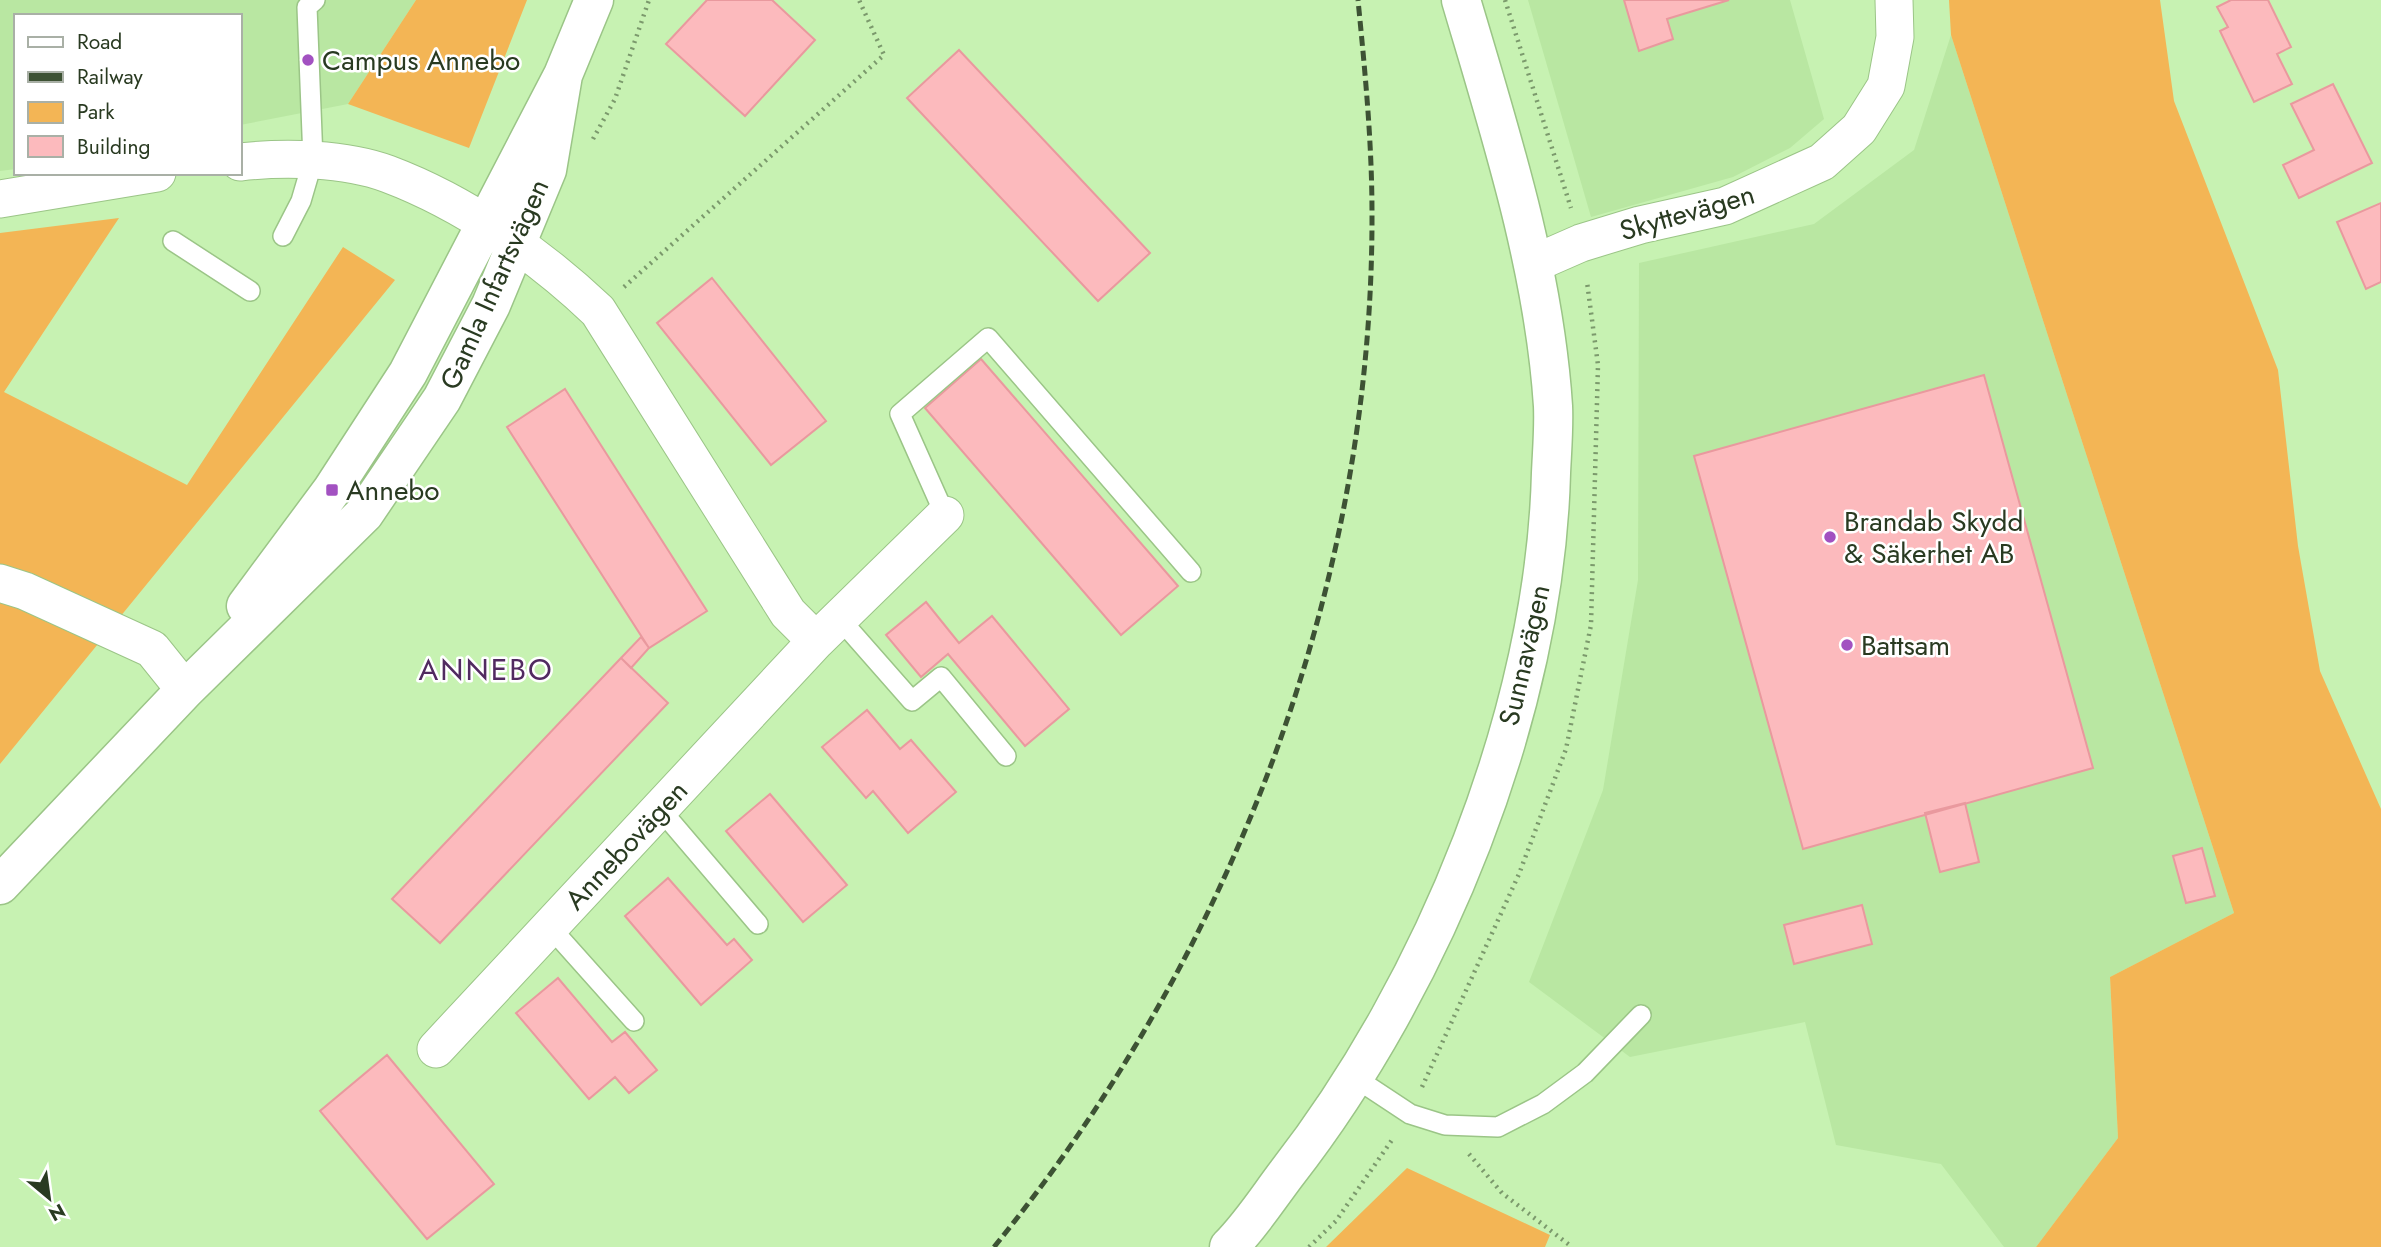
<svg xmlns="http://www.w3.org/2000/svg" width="2381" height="1247" font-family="Jost,sans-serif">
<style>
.built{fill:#b9e7a2}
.green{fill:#f3b555}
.building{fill:#fcbabd;stroke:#e9999e;stroke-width:2}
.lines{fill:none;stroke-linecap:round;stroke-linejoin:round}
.lane-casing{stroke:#9bc587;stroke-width:22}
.street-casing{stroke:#9bc587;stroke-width:39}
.secondary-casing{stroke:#9bc587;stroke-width:41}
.path{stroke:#7b996c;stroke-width:4.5;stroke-dasharray:2 5;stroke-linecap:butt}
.lane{stroke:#fff;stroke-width:19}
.street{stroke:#fff;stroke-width:37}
.secondary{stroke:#fff;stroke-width:38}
.rail{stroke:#3d5234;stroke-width:5;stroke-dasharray:10 5;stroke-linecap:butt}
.poi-dot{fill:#a251c1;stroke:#fff;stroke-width:2.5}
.labels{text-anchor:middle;stroke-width:5;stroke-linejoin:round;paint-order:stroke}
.poi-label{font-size:28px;fill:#293a21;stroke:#fff;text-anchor:start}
.street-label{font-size:28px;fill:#293a21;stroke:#fff}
.neighbourhood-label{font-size:30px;letter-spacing:2px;fill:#512a60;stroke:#fff}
</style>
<rect width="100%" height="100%" fill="#c7f2b2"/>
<path class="built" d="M0,0H416L348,104L240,125V16H16V169L0,171Z
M1528,0H1790L1824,119L1790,148L1733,177L1591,217Z
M1951,35L2234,913L2110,977L2118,1138L2036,1247H2004L1941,1164L1836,1145L1805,1022L1630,1057L1529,982L1603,790L1638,580L1639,263L1814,224L1914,150Z"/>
<path class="green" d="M416,0H527L469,148L348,104Z
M1949,0H2160L2174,101L2278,370L2298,546L2320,671L2381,809V1247H2036L2118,1138L2110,977L2234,913L1951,35Z
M119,218L4,392L187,485L343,247L395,280L0,764V233Z
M1407,1168L1550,1235L1545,1247H1326Z"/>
<path class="building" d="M707,0H772L815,40L745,116L666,44Z
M1624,0H1729L1667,19L1673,39L1639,51Z
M2231,0H2268L2291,47L2277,54L2292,84L2254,102L2220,31L2228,27L2217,7Z
M959,50L1150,253L1098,301L907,98Z
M2333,84L2372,163L2299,198L2283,165L2314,150L2291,104Z
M2381,203V282L2366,289L2337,222Z
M712,278L826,421L771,465L657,323Z
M981,359L1178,586L1121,635L925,408Z
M1984,375L2093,768L1803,849L1694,456Z
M565,389L707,611L649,648L507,427Z
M926,602L959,643L992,616L1069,709L1025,746L948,654L921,677L886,635Z
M641,637L649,648L631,668L621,658Z
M621,658L668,703L440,943L392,899Z
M867,710L900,749L911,740L956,792L908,833L873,791L866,798L822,747Z
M770,794L847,885L803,922L726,831Z
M1965,803L1979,862L1940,872L1925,813Z
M2202,848L2215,896L2186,903L2173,856Z
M668,878L727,945L734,939L752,960L701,1005L625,916Z
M1862,905L1872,944L1794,964L1784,925Z
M558,978L612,1042L625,1032L657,1070L629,1093L615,1077L589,1099L516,1013Z
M387,1055L494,1184L427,1239L320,1111Z"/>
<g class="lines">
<g class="lane-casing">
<path id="lane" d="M283,236L301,201L313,160L307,7L315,0
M173,241L250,291
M945,515L900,414L988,338L1191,572
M839,618L912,701L941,677L1006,756
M660,809L758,924
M550,927L634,1021
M1354,1077L1410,1114L1445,1125L1498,1127L1543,1104L1585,1073L1641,1015"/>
</g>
<g class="street-casing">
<path id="street" d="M240,162C285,157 345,158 388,174C465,203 539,255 598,311L788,613L816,641
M0,199L157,173
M1533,264L1581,243L1640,225L1725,206L1822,162L1859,129L1886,86L1895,37L1894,0
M0,583L25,591L152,649L185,690
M436,1049L816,641L945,515"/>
</g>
<g class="secondary-casing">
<path id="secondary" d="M246,606L332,490L408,373L563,75L594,0
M0,885L185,690L364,514L442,399L491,305L547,170L563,75
M1229,1247C1251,1225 1268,1198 1287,1173C1434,984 1545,713 1551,473C1552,451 1554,428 1553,406C1544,268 1500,132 1461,0"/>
</g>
<path class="path" d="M1505,0L1571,208
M593,139L615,99L649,0
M624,287L884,55L859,0
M1422,1087L1519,874L1566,749L1591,625L1598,365L1587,282
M1469,1154L1502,1193L1572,1247
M1309,1247L1336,1221L1394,1137"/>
<use href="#lane" class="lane"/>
<use href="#street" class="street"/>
<use href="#secondary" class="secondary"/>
<path class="rail" d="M994,1247C1230,957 1373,590 1372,214C1372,142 1365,71 1358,0"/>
</g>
<g class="poi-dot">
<circle cx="308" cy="60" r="7"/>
<rect x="325" y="483" width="14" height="14" rx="3.5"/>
<circle cx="1830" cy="537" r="7"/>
<circle cx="1847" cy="645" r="7"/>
</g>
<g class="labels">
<g class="poi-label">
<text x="322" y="70">Campus Annebo</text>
<text x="346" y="500">Annebo</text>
<text x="1844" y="531">Brandab Skydd<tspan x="1844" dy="32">&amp; Säkerhet AB</tspan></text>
<text x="1861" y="655">Battsam</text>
</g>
<g class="street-label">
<text transform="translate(1687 212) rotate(-16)" y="10">Skyttevägen</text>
<text transform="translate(494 284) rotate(-66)" y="10">Gamla Infartsvägen</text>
<text transform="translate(1524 655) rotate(-77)" y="10">Sunnavägen</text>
<text transform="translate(626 845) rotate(-47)" y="10">Annebovägen</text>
</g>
<g class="neighbourhood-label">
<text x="486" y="680">ANNEBO</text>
</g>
</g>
<rect x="14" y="14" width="228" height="161" fill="#ffffff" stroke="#a9b0a6" stroke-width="2"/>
<rect x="28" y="37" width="35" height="10" fill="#ffffff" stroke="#a9b0a6" stroke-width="2"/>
<text x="77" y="49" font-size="21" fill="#293a21">Road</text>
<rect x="28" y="72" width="35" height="10" fill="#3d5234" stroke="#a9b0a6" stroke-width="2"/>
<text x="77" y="84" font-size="21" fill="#293a21">Railway</text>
<rect x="28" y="102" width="35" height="21" fill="#f3b555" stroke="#a9b0a6" stroke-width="2"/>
<text x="77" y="119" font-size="21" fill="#293a21">Park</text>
<rect x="28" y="136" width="35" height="21" fill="#fcbabd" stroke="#a9b0a6" stroke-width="2"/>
<text x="77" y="154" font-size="21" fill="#293a21">Building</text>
<g transform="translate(49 1198) rotate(151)" stroke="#ffffff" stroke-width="5" paint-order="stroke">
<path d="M0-5L12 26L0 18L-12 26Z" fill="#293a21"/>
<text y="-10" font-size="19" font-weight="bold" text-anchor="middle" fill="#293a21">N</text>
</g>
</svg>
